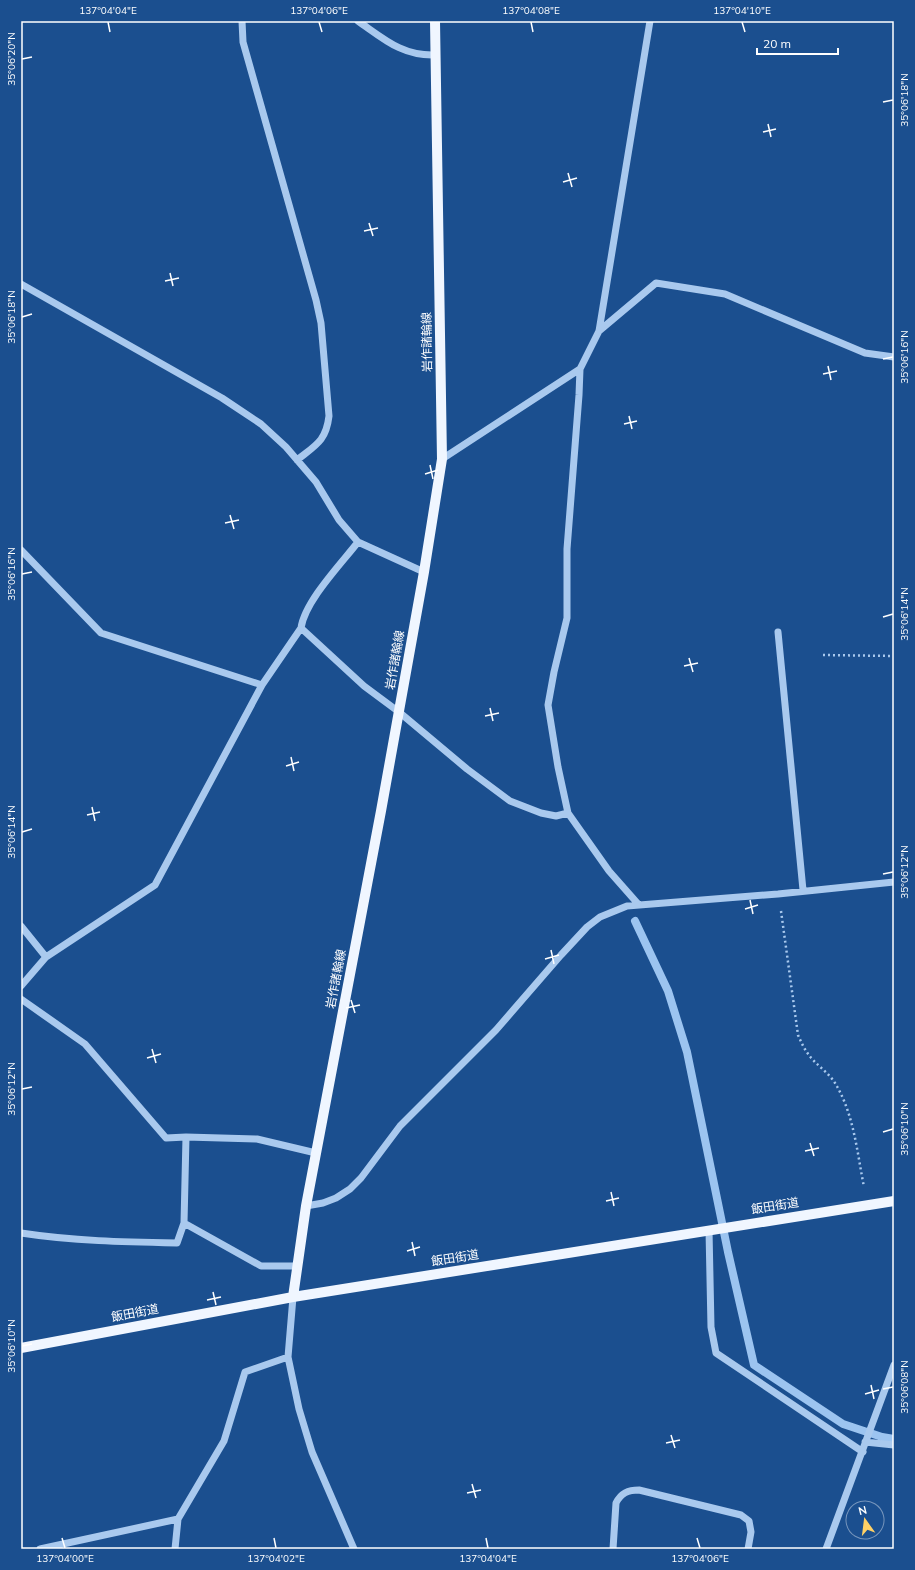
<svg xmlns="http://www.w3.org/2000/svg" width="915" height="1570" font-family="Mulish,'Noto Sans JP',sans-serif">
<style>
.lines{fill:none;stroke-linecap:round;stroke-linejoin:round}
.stream{stroke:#9cc4f0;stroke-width:8}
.path{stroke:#a9c9ee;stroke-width:2.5;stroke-dasharray:2 3;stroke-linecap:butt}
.minor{stroke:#a9c9ee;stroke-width:7}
.major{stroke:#f0f6ff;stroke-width:10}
.ticks{fill:none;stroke:#fff;stroke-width:1.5}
.labels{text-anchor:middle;stroke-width:3;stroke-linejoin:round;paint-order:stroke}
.street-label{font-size:12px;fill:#fff;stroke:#1b4f8f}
.neatline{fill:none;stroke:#fff;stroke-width:1.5}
.ticks-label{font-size:10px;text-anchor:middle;fill:#fff}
</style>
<rect width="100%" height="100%" fill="#1b4f8f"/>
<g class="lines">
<path class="stream" d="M635,921L668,991L687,1052L728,1252L754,1365L843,1424L882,1437L894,1439"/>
<path class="path" d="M823,655L894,656
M781,911L798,1035C802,1044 806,1053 814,1061C821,1068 830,1075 835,1083C854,1114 857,1152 864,1187"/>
<path class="minor" d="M242,21L243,42L316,300L321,323L329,416C326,441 316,445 297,460
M358,21C384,39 402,56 435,55
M21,284L222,398L261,424L286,447L316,482L339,520L358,542L424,572
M599,331L656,283L725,294L865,353L894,357
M442,459L580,369
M21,550L101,633L262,685
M301,628L364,686L399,712L467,769L510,801L541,813L556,816L568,813
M778,632L803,890
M639,905L609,871L568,813L558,767L548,705L554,672L567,618V549L579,395L580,369L599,331L650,21
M21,926L46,957
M21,986L46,957L155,885L262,685L301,628C305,601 341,564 358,542
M21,999L85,1044L166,1138L186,1137L257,1139L316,1153
M186,1137L184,1223L261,1266H297
M306,1206L323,1203L336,1198L350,1189L361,1178L400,1126L496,1030L561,955L587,927L600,917L627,906L778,894L894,882
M709,1230L711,1327L716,1353L863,1452
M21,1233C73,1241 124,1242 177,1243L184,1223
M293,1297L288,1357L299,1409L312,1452L354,1549
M865,1442L894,1445
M40,1549L178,1519
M175,1549L178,1519L224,1441L245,1372L288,1357
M613,1549L616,1503C621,1493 628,1490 639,1490L741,1515L749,1521L751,1532L748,1549
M826,1549L894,1365"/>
<path class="major" d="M293,1297L306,1206L381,811L424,572L442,459L435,21
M21,1348L293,1297L894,1201"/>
</g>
<path class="ticks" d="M108,22L110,32M319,22L322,32M531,22L533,32M742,22L745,32M22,59L32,57M883,102L893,100M768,124L771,137M763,132L776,129M568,173L572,187M563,182L577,178M369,223L373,236M364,231L378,228M170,273L173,286M165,281L179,278M22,317L32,314M883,359L893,357M828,366L831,380M823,374L837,371M629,416L632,429M624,424L637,421M430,465L433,479M425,474L438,470M230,515L234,529M225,523L239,520M22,574L32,572M883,617L893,614M689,658L693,672M684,666L698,663M490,708L493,721M485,716L499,713M291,757L294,771M286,766L299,762M92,807L95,821M87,815L100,812M22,832L32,829M883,874L893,872M750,900L753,914M745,909L758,905M551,950L554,964M545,959L559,955M351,1000L355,1013M346,1008L360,1005M152,1049L156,1063M147,1058L161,1054M22,1089L32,1087M883,1132L893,1129M810,1143L814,1156M805,1151L819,1148M611,1192L614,1206M606,1201L619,1198M412,1242L415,1256M407,1251L420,1247M213,1292L216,1305M207,1300L221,1297M22,1346L32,1344M871,1385L874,1399M883,1389L893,1387M865,1394L879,1390M671,1435L675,1448M666,1443L680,1440M472,1484L476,1498M467,1493L481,1490M62,1538L65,1548M274,1538L276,1548M486,1538L488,1548M697,1538L700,1548"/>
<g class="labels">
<g class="street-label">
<text transform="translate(427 342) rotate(-91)" y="4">岩作諸輪線</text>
<text transform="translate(395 660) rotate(-80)" y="4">岩作諸輪線</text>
<text transform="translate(336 979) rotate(-79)" y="4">岩作諸輪線</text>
<text transform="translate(775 1206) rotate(-9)" y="4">飯田街道</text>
<text transform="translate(455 1258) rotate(-9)" y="4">飯田街道</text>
<text transform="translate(135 1313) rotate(-11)" y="4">飯田街道</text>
</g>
</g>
<rect width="915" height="1570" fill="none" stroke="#1b4f8f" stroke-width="44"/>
<g transform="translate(865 1520) rotate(346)"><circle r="19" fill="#1b4f8f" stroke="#7695bc"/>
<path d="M0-3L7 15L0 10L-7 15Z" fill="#ffd166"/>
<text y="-6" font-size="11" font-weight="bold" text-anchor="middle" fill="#ffffff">N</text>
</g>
<path d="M757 48v6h81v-6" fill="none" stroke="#ffffff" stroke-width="2"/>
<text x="763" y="48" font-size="12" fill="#ffffff" stroke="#1b4f8f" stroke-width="3" paint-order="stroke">20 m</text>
<rect x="22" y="22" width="871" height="1526" class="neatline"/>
<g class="ticks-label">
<text x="108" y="14">137°04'04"E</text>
<text x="319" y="14">137°04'06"E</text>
<text x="531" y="14">137°04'08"E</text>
<text x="742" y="14">137°04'10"E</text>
<text transform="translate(11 59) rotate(-90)" y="4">35°06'20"N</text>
<text transform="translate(904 100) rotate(-90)" y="4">35°06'18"N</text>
<text transform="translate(11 317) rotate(-90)" y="4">35°06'18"N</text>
<text transform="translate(904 357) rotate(-90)" y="4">35°06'16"N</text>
<text transform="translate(11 574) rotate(-90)" y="4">35°06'16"N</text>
<text transform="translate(904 614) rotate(-90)" y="4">35°06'14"N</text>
<text transform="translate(11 832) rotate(-90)" y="4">35°06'14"N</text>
<text transform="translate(904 872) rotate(-90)" y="4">35°06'12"N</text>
<text transform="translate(11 1089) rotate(-90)" y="4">35°06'12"N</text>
<text transform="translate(904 1129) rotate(-90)" y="4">35°06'10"N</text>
<text transform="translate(11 1346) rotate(-90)" y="4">35°06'10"N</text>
<text transform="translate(904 1387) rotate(-90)" y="4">35°06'08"N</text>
<text x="65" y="1562">137°04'00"E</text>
<text x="276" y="1562">137°04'02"E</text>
<text x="488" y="1562">137°04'04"E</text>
<text x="700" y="1562">137°04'06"E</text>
</g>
</svg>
